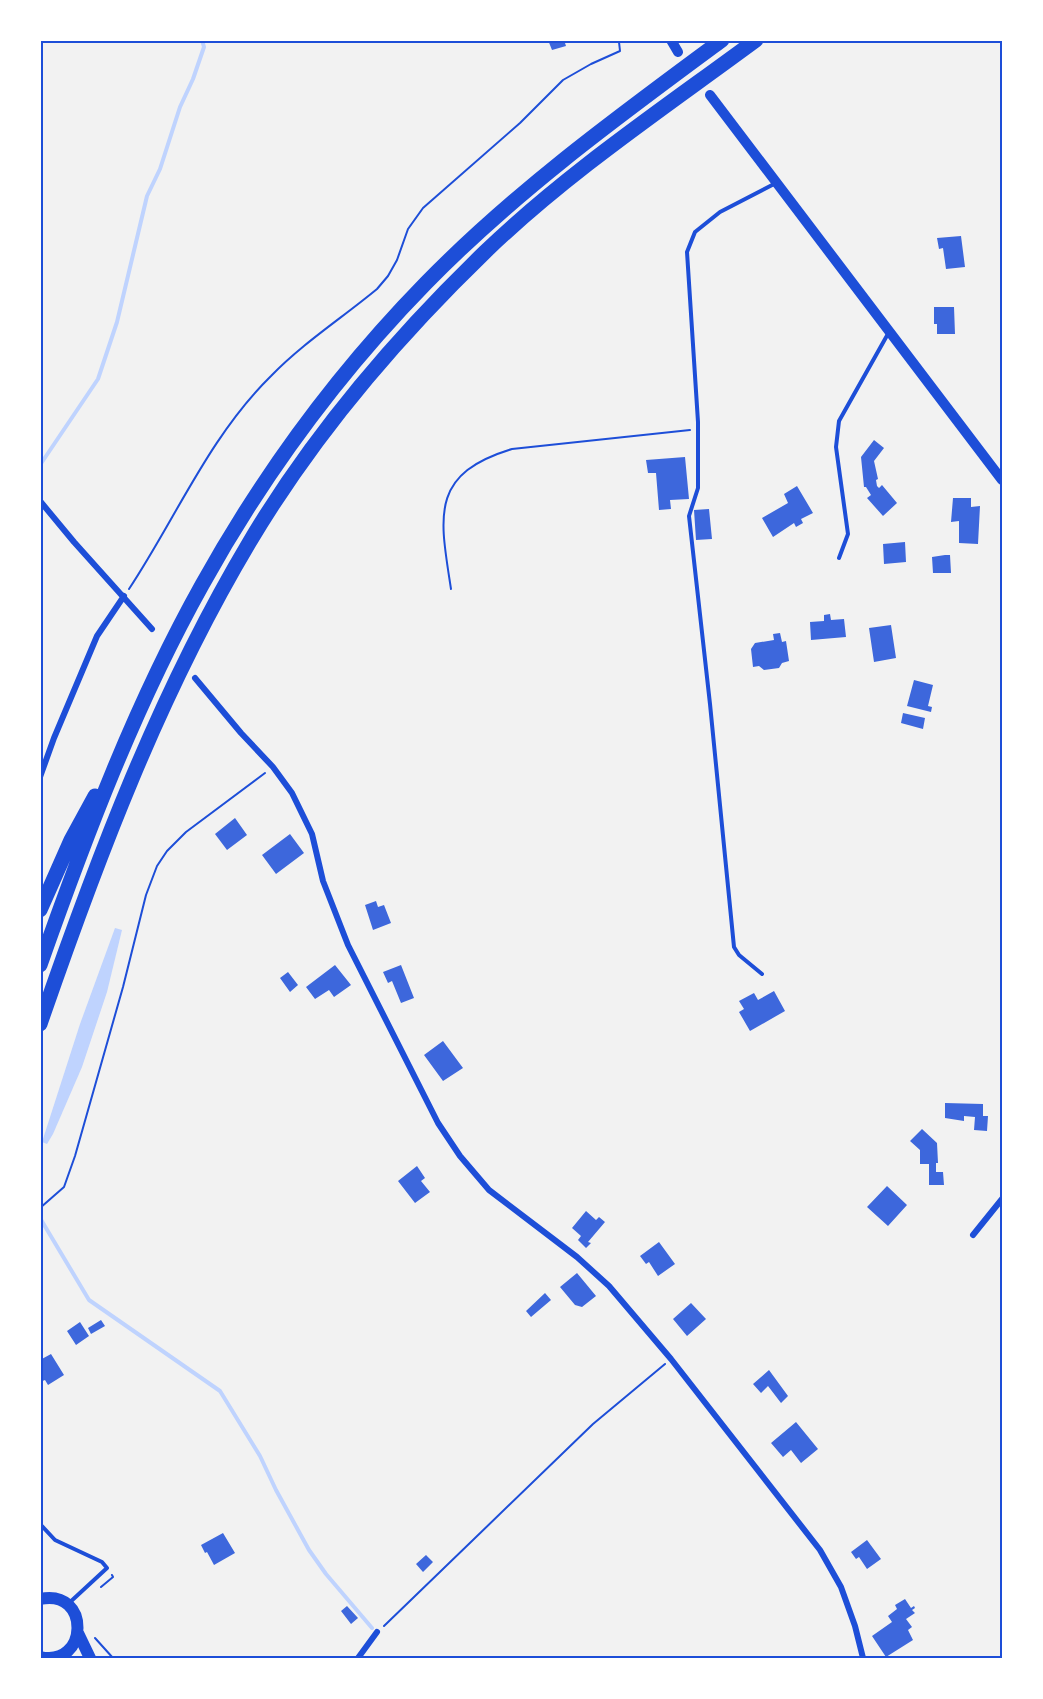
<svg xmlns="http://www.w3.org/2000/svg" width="1043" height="1699" font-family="'PT Sans Narrow',sans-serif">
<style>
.water{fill:#bfd3fe}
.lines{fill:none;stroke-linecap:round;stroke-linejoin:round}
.stream{stroke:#bfd3fe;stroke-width:4}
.building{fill:#3d67dc}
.path{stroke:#1d4ed8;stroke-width:2}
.service{stroke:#1d4ed8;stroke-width:4}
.minor{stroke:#1d4ed8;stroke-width:6}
.tertiary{stroke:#1d4ed8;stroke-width:10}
.secondary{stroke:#1d4ed8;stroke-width:12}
.motorway{stroke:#1d4ed8;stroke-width:15}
.neatline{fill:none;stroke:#1d4ed8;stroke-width:2}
</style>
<rect width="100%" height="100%" fill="#f2f2f2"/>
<path class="water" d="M115,928L122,930L107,992L82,1067L53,1134L47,1144L42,1142L80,1024Z"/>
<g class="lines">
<path class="stream" d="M40,465L98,379L117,322L147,196L160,169L180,107L193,79L204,47L202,40
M40,1218L89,1300L220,1391L260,1456L276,1490L309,1550L326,1574L372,1628"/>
</g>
<path class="building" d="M548,40H572V41L565,43L566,46L552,50Z
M961,236L965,267L946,269L943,248L939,249L937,238Z
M934,307H954L955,334H937V324H934Z
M874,440L884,448L874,461L878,479L876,480L877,486L879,488L882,485L897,503L883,516L867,498L871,495L866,487H864L861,457Z
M685,457L689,499L670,500L671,509L659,510L656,473H648L646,460Z
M797,486L813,513L801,519L803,523L796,527L794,523L773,537L762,518L788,503L784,494Z
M953,498H971V507L980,506L978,544L959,543V521L951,522Z
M709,509L712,539L696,540L694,510Z
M905,542L906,562L884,564L883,544Z
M945,555H950L951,573H933L932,557Z
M830,614L831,620L844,619L846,637L811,640L810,622L824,621V615Z
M891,625L896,658L874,662L869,628Z
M780,633L782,642L786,641L789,661L782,663L779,668L764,670L759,666L753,667L751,649L755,643L774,640L773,634Z
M914,680L933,685L928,706L932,707L931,712L907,706Z
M903,713L925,718L923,729L901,723Z
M235,818L247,835L227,850L215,834Z
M290,834L304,853L276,874L262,855Z
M376,901L378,907L384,905L391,923L373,930L365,905Z
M335,965L351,985L334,997L329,990L315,999L306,987Z
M401,965L414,998L401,1003L392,981L388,983L383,972Z
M288,972L298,985L290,992L280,978Z
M774,991L785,1011L750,1031L739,1012L744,1009L739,1001L754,993L758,1000Z
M443,1041L463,1068L443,1081L424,1055Z
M945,1103L983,1104V1116H988L987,1131L974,1130L975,1117L964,1116V1121L945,1118Z
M922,1129L937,1143L938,1163H936V1172H943L944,1185H929V1164H920V1150L910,1141Z
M417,1166L425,1178L421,1181L430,1192L415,1203L398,1181Z
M887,1186L907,1205L888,1226L867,1207Z
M586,1211L596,1220L599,1217L605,1222L588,1242L591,1243L586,1248L578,1240L581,1236L572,1228Z
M659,1242L675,1264L658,1276L649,1262L646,1264L640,1256Z
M577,1273L596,1296L582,1307L575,1305L560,1287Z
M545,1293L551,1300L531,1317L526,1311Z
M691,1303L706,1319L687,1336L673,1319Z
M101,1320L105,1326L91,1334L88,1328Z
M80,1322L89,1336L76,1345L67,1331Z
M51,1354L64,1375L48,1385L45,1380L40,1382V1360Z
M769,1370L788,1396L781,1403L768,1386L761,1393L753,1384Z
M796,1422L818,1449L801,1463L791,1450L783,1457L771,1443Z
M223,1533L235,1553L214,1565L207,1552L205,1553L201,1545Z
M867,1540L881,1559L867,1569L859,1557L856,1559L851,1552Z
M426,1555L433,1562L423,1572L416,1564Z
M905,1599L911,1608L914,1606L915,1608L912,1610L915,1613L906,1619L912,1627L908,1630L913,1640L886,1657L872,1636L892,1622L888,1616L897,1609L895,1605Z
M347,1606L358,1618L351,1624L341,1611Z"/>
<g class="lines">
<path class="path" d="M129,589C176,518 209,437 271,376C303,343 342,318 377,289L388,276L397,260L408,229L423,208L520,123L563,80L591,64L620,51L619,42L623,40
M451,589C440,517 429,474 512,449L690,430
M40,1208L64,1187L75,1156L123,987L146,895L157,866L167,851L186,832L265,773
M101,1587L113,1577L112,1575
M384,1626L593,1424L665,1364
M95,1638L113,1658"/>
<path class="service" d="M839,558L848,534L836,447L839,421L889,332
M762,974L739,955L734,947L710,704L689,516L698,488V422L687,252L695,232L720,212L776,183
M40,1524L55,1540L102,1562L107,1568L68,1604"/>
<path class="minor" d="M40,501L74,542L152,629
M195,678L241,733L273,767L292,793L312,834L323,881L348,945L438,1123L460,1156L489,1190L577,1257L609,1286L671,1359L820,1550L841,1587L855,1626L863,1658
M40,777L54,738L97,636L124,596
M973,1235L1002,1199
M358,1658L377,1632"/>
<path class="tertiary" d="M671,40L678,52
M710,95L1002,480"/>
<path class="secondary" d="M40,1599C91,1588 89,1668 40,1657
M78,1633L90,1658"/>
<path class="motorway" d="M40,910L71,840L95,796
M40,965C86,835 135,705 202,585C263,475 338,373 426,283C516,191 619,116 722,40
M40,1024C97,859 159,694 249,543C313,435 395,339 485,252C567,173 664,108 756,40"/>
</g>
<rect width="1043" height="1699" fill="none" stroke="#ffffff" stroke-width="84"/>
<rect x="42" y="42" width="959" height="1615" class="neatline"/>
</svg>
